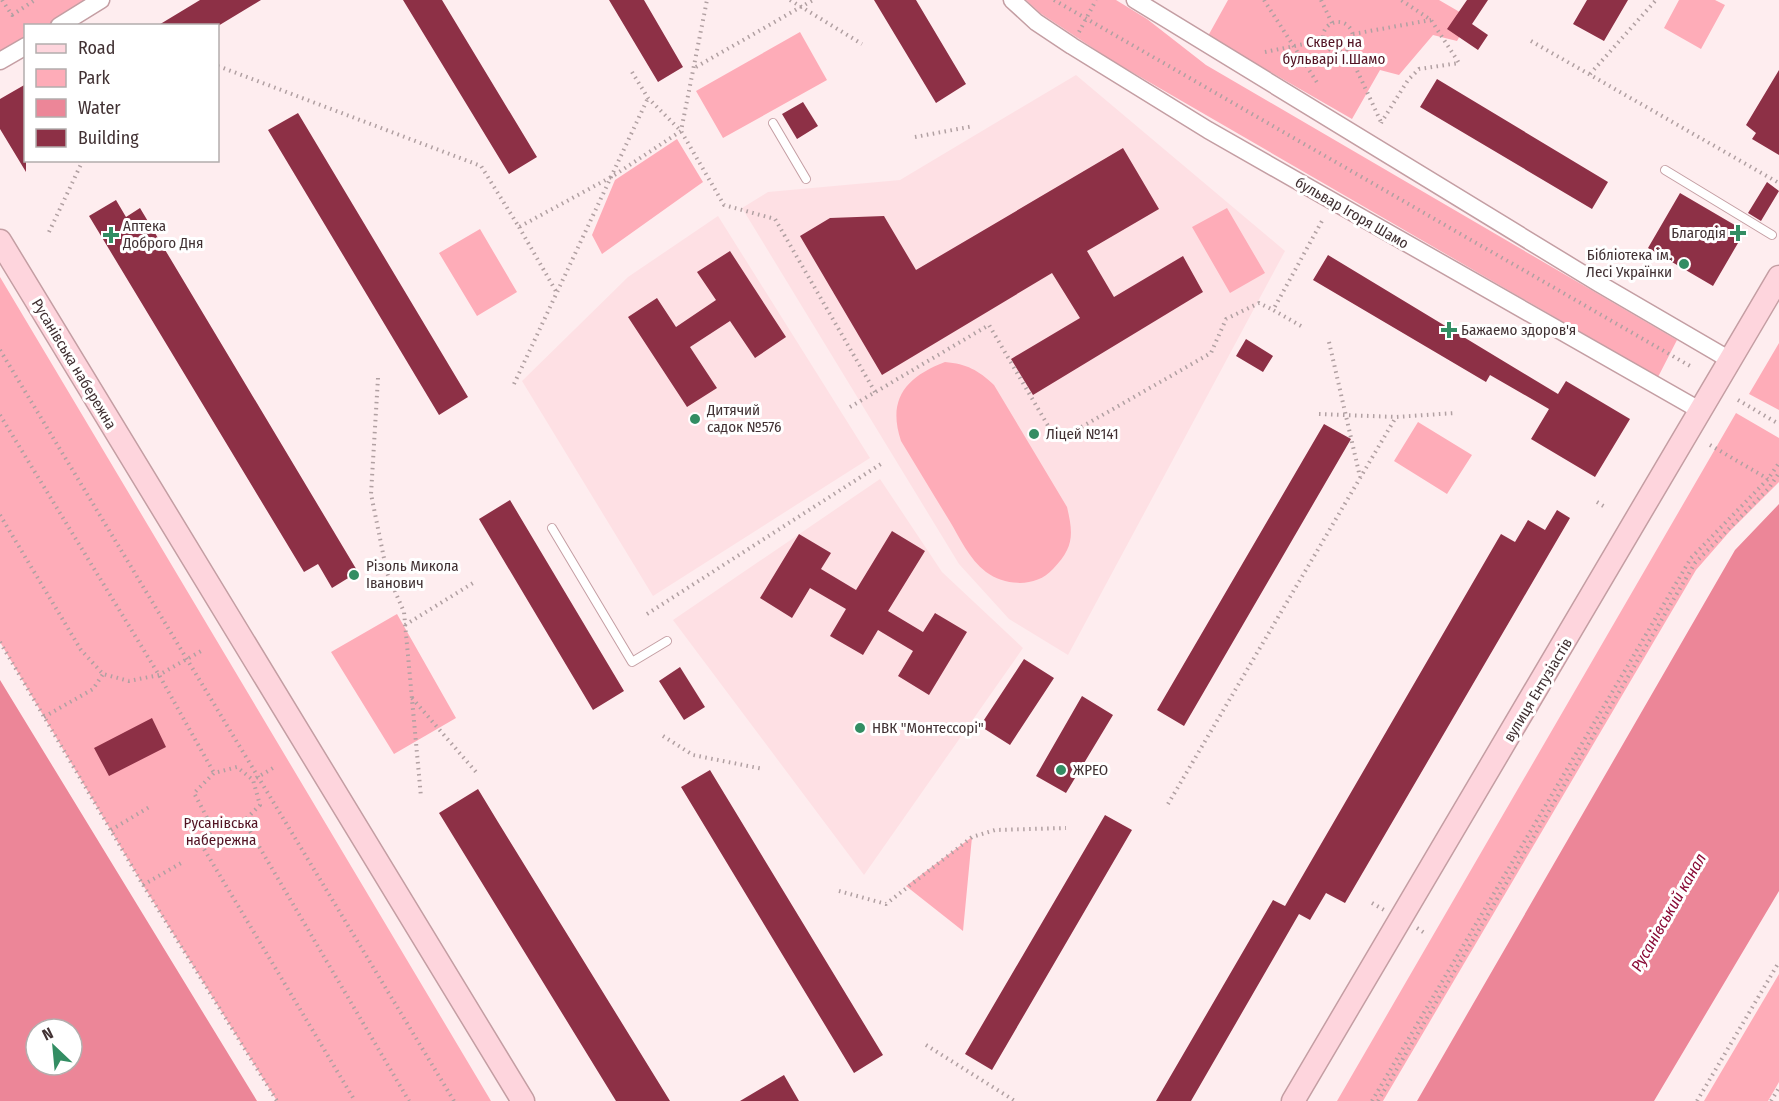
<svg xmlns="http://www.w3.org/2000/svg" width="1779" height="1101" font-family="'Fira Sans Condensed',sans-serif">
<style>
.built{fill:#fee0e4}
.green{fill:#feacb8}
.water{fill:#ec8698;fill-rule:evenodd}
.building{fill:#8d3046}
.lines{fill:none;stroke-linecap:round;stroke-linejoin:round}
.lane-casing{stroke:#c49ea3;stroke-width:10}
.street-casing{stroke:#c49ea3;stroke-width:19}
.secondary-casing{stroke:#c49ea3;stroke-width:25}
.path{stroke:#b1a0a2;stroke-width:4;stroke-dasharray:1.5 4.5;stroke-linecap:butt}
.lane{stroke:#fff;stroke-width:8}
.street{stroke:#fff;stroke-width:16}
.secondary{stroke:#fed5dd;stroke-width:22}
.poi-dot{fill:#338d63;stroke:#fff;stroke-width:2}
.labels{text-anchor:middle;stroke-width:6;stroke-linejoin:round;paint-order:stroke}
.park-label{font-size:15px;fill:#521323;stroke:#fff}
.street-label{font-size:15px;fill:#413133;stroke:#fff}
.poi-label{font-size:15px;fill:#413133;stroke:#fff;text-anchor:start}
.water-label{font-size:16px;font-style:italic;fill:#890b36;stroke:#fff}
</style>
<rect width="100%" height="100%" fill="#feedef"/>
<path class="built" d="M1076,75L1285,251L1068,655L1009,619L959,564L742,208L768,192L900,180Z
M718,216L870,458L653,596L522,381L628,277Z
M880,479L942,572L1023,648L864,875L673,620Z"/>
<path class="green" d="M0,0H101L59,25L26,26L25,46L0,61Z
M1026,0H1116L1147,19L1206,65L1677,340L1658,377L1111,60L1040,13Z
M1228,0H1439L1470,18L1457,41L1433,35L1399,75L1380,70L1352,119L1208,36Z
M1679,0H1715L1725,5L1701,49L1664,28Z
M800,32L827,80L723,138L696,91Z
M677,139L703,182L602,254L592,235L615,180Z
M1227,208L1265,273L1230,293L1192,227Z
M480,229L517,292L477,316L439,253Z
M0,277L491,1101H277L143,885L0,642Z
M1779,343V410L1749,394Z
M945,362C967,364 978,370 994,385L1067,507C1074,536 1073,548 1053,569C1036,588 1005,586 986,572C969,559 960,538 949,520C933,494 917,467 901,441C887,399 906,377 945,362Z
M1736,413L1779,438V482L1730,531L1696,570L1383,1101H1337Z
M1418,422L1472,455L1447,494L1394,461Z
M397,614L456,718L394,754L331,652Z
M972,837L963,931L906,886Z
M1779,974V1082L1768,1101H1704Z"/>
<path class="water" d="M1779,504V891L1654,1101H1417L1735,550Z
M0,680L257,1101H0ZM36,1029H72V1065H36Z"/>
<path class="building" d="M200,0H261L218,26H157Z
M403,0H442L537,157L509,174Z
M609,0H644L683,67L658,82Z
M874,0H916L966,84L936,103Z
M1467,0H1488L1472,24L1488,35L1478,50L1447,29Z
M1587,0H1628L1604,41L1573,24Z
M1779,70V155L1752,139L1756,133L1746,125Z
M1437,79L1608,182L1592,209L1420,107Z
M26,84V172L0,129V99Z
M803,102L818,126L797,139L782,114Z
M298,113L468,397L439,415L268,130Z
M1123,148L1159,209L1087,251L1114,297L1183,256L1203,292L1033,395L1011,359L1080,318L1052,273L882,375L800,236L830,218L884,216L916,270Z
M1767,182L1779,191L1761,221L1748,213Z
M1680,193L1745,231L1713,286L1648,248Z
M116,200L126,217L140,208L358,572L332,588L318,564L304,572L89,216Z
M730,251L786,337L755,358L730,321L690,347L717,388L687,407L628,317L657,298L676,327L716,300L697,272Z
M1328,255L1558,394L1566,381L1630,419L1595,477L1531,439L1549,409L1490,375L1486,382L1313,280Z
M1246,339L1273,356L1263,372L1236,356Z
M1324,424L1351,439L1184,726L1157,710Z
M510,500L624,691L593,710L479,519Z
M1557,510L1570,518L1345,903L1326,893L1310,920L1299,914L1191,1101H1156L1273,900L1285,906L1501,534L1515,542L1528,520L1545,530Z
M892,531L925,551L888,611L923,632L935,613L967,632L929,695L898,676L913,651L878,630L863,655L830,636L846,609L810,588L792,618L760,598L799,534L831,553L821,569L856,590Z
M1024,659L1054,678L1010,745L980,726Z
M680,667L705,707L684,720L659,681Z
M1082,696L1113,715L1066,793L1036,776Z
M152,718L166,747L109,776L94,748Z
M710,770L883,1055L854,1073L681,787Z
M478,789L498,822L670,1101H616L439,813Z
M1105,815L1132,830L992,1070L965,1054Z
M784,1075L799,1101H740Z"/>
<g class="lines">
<g class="lane-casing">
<path id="lane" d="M773,123L806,179
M1665,170L1772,235
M552,528L632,662L667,641"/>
</g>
<g class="street-casing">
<path id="street" d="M1012,0L1036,22L1072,46L1208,130L1701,411
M1135,0L1598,283L1730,360
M59,26L101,0
M0,61L26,46"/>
</g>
<g class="secondary-casing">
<path id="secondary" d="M0,241L523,1101
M1293,1101L1779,277"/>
</g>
<path class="path" d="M2,0L12,15L35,0
M790,0L862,44
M1054,0L1690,366
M1264,0L1318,84
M1321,0L1332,23
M1323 37a15 15 0 1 1 30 0a15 15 0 1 1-30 0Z
M1079,32L1096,0
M1353,34L1431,20
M1531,41L1779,183
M1347,49L1381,122
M1265,52L1324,40
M218,66L481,166L519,227L613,176L681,131L707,0
M696,67L813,0
M632,72L648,98L681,131L724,205L775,219L875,392
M1590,74L1656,0
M1381,123L1408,80L1419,69L1459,63L1431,20L1401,0
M915,137L974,126
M519,227L557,293
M49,232L83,160
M1301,326L1273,310L1322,221
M1329,342L1360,477
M0,350L454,1101
M378,378L371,494L387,573L404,612L421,797
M514,384L648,98
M1738,400L1779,424
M850,407L989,325L1057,441L1211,353L1226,319L1259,303L1273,310
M1319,414L1396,417L1455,413
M0,415L159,675L214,773
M1710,445L1768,479
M1597,502L1605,507
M0,515L81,650L103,674L129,681L159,675L201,651
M647,614L884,462
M405,625L473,583
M0,642L143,885L277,1101
M412,698L476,772
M44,717L93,689L103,674
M663,736L693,755L763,769
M256,778L273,768
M1168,804L1396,417
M244,821L409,1101
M212,827L244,821L260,805L253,780L237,767L214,773L194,793L212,827L204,849L355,1101
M111,830L151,806
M143,885L183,862
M839,891L886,904L972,837L995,830L1066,828
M1372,903L1384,910
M1417,928L1426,934
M926,1045L1015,1101
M1372,1101L1691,558L1768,479L1779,463
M1378,1101L1695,563L1769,488L1779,473
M1697,1101L1779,962
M1771,1101L1779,1088"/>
<use href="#lane" class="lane"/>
<use href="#street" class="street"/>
<use href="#secondary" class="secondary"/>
</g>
<g class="poi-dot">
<path d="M1735 224h6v6h6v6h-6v6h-6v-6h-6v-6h6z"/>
<path d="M108 226h6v6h6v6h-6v6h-6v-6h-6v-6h6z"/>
<circle cx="1684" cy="264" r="6"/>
<path d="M1446 321h6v6h6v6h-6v6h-6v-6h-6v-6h6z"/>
<circle cx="695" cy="419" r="6"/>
<circle cx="1034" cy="434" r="6"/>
<circle cx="354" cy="575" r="6"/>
<circle cx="860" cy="728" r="6"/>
<circle cx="1061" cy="770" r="6"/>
</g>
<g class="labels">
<g class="park-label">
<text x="1334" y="47">Сквер на<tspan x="1334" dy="17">бульварі І.Шамо</tspan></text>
<text x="221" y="828">Русанівська<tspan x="221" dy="17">набережна</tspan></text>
</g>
<g class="street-label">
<text transform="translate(1352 213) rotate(30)" y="5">бульвар Ігоря Шамо</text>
<text transform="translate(74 364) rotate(59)" y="5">Русанівська набережна</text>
<text transform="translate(1538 690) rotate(-59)" y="5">вулиця Ентузіастів</text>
</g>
<g class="poi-label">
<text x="123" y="231">Аптека<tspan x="123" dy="17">Доброго Дня</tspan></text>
<text x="1726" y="238" text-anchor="end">Благодія</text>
<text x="1672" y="260" text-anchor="end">Бібліотека ім.<tspan x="1672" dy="17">Лесі Українки</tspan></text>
<text x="1461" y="335">Бажаемо здоров'я</text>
<text x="707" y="415">Дитячий<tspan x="707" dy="17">садок №576</tspan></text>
<text x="1046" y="439">Ліцей №141</text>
<text x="366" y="571">Різоль Микола<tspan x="366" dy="17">Іванович</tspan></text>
<text x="872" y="733">НВК "Монтессорі"</text>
<text x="1073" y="775">ЖРЕО</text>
</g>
<g class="water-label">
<text transform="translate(1668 912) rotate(-60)" y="6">Русанівський канал</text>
</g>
</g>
<rect x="24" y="24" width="195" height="138" fill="#ffffff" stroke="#b3adad" stroke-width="1.5"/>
<rect x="36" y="44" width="30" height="9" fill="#fed5dd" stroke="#b3adad" stroke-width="1.5"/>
<text x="78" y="54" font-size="18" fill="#413133">Road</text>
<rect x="36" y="69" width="30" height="18" fill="#feacb8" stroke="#b3adad" stroke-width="1.5"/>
<text x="78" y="84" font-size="18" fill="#413133">Park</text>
<rect x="36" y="99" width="30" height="18" fill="#ec8698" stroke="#b3adad" stroke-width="1.5"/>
<text x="78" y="114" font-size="18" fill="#413133">Water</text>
<rect x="36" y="129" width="30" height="18" fill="#8d3046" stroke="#b3adad" stroke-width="1.5"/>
<text x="78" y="144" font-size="18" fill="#413133">Building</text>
<g transform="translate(54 1047) rotate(334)"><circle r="28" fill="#ffffff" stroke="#b3adad" stroke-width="1.5"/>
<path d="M0-4.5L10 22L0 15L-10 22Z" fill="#338d63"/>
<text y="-9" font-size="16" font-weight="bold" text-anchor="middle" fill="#413133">N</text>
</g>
</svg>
